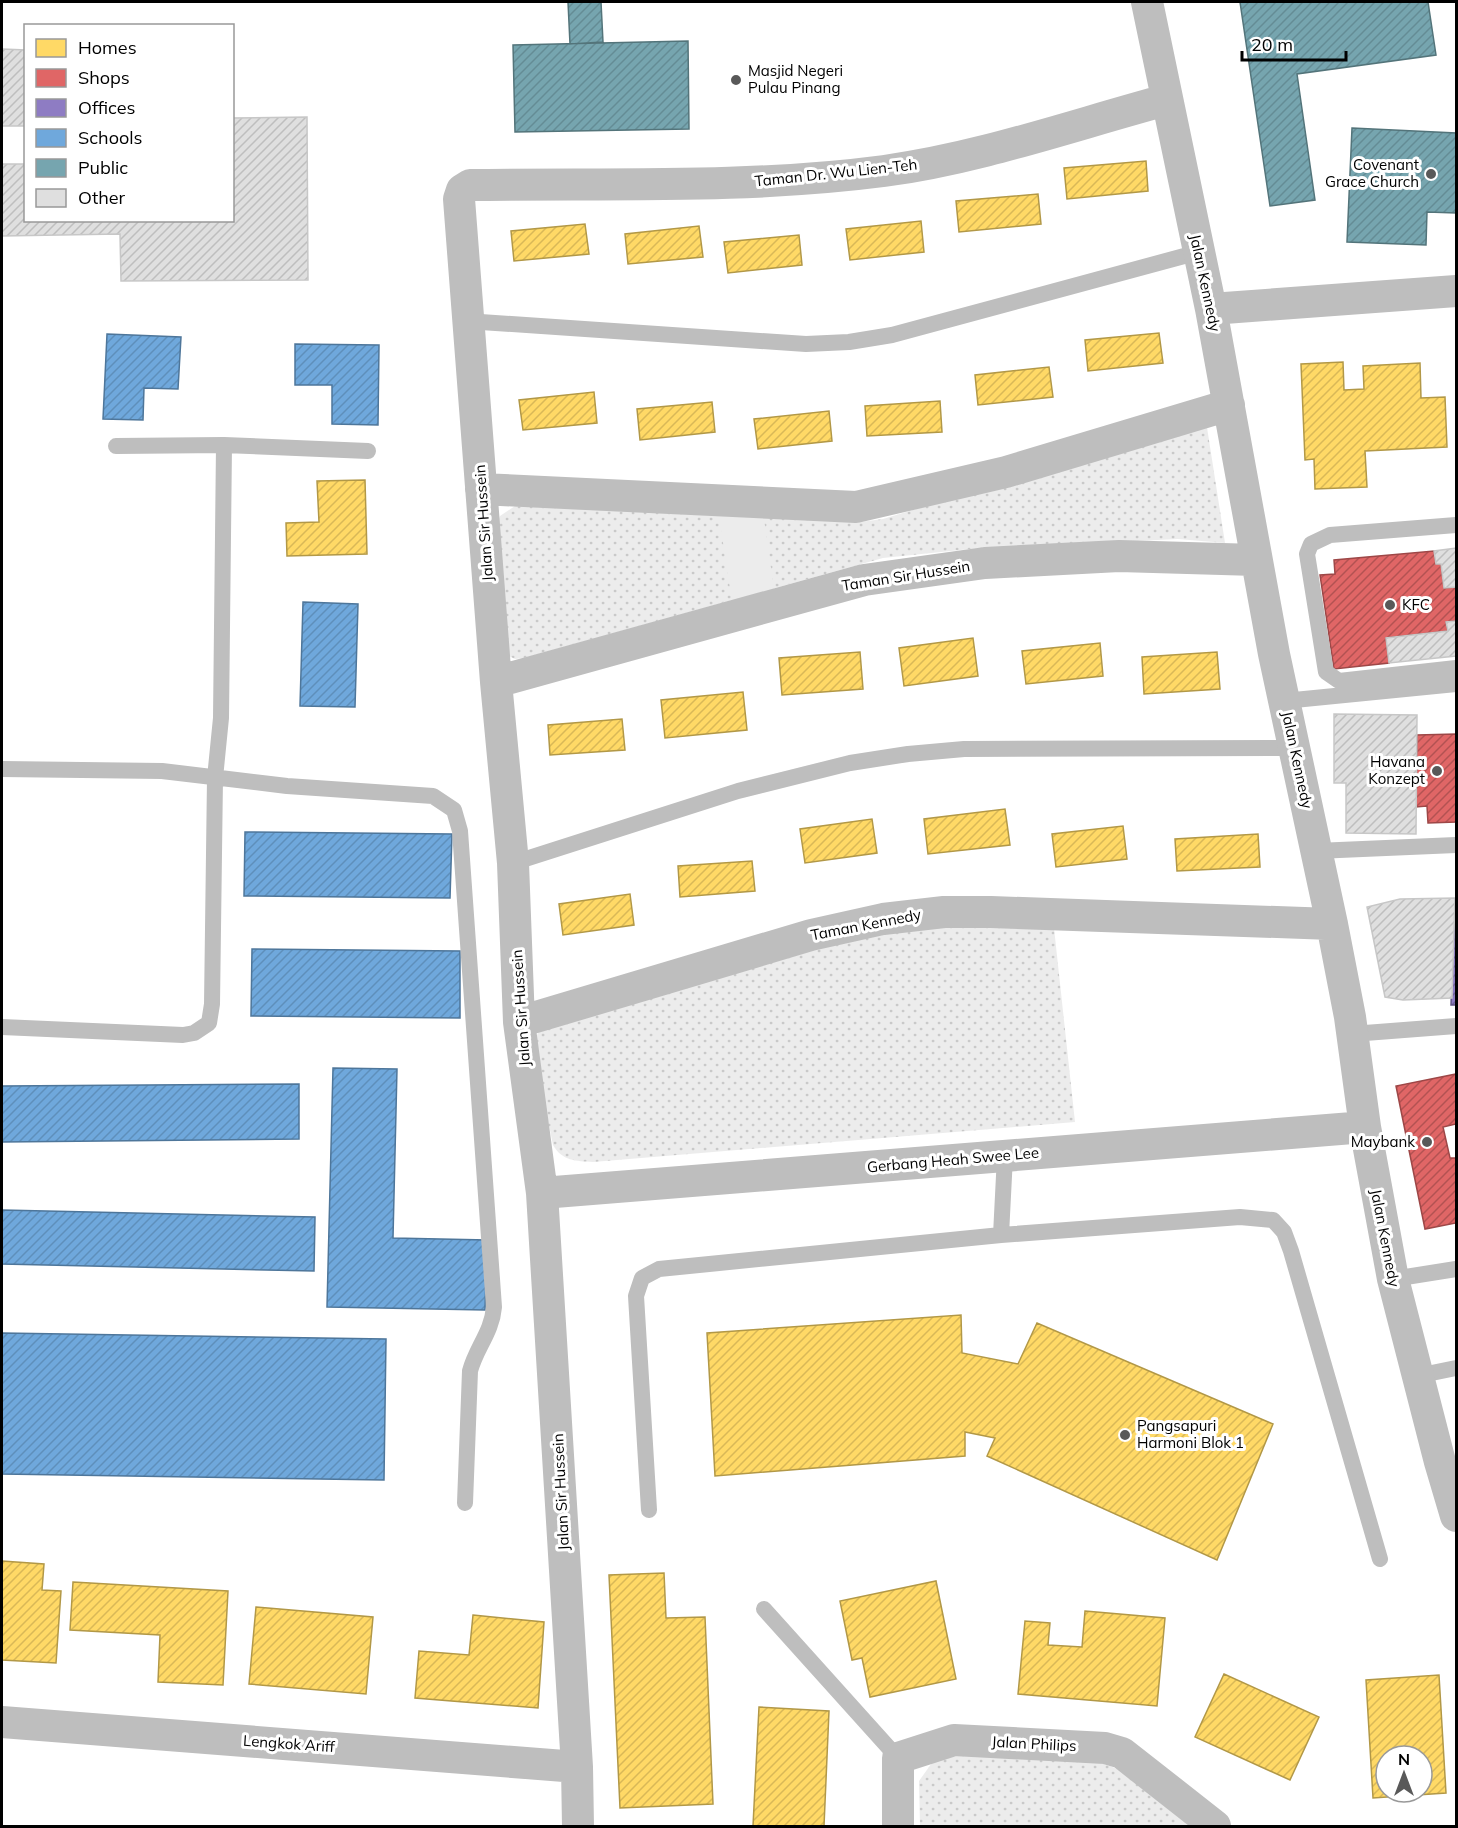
<svg xmlns="http://www.w3.org/2000/svg" width="1458" height="1828" font-family="Mulish,sans-serif">
<style>
.green{fill:url(#green-dots)}
.pitch{fill:#ececec}
.homes{fill:url(#homes-hatch);stroke:#b29847;stroke-width:1.5;fill-rule:evenodd}
.shops{fill:url(#shops-hatch);stroke:#9d4747;stroke-width:1.5}
.offices{fill:url(#offices-hatch);stroke:#635788;stroke-width:1.5}
.schools{fill:url(#schools-hatch);stroke:#4e769a;stroke-width:1.5}
.public{fill:url(#public-hatch);stroke:#53747a;stroke-width:1.5}
.building{fill:url(#building-hatch);stroke:#c7c7c7;stroke-width:1.5}
.lines{fill:none;stroke-linecap:round;stroke-linejoin:round}
.service{stroke:#bebebe;stroke-width:16}
.minor{stroke:#bebebe;stroke-width:32}
.poi-dot{fill:#595959;stroke:#fff;stroke-width:2}
.labels{text-anchor:middle;stroke-width:6;stroke-linejoin:round;paint-order:stroke}
.poi-label{font-size:15px;fill:#000;stroke:#fff;text-anchor:start}
.street-label{font-size:15px;fill:#000;stroke:#fff}
</style>
<defs>
<pattern id="green-dots" width="8" height="8" patternUnits="userSpaceOnUse" patternTransform="scale(1.5)"><rect width="8" height="8" fill="#ececec"/><path d="M2 2h.1M6 6h.1" fill="none" stroke="#c9c9c9" stroke-width="1.8" stroke-linecap="round"/></pattern>
<pattern id="homes-hatch" width="6" height="6" patternUnits="userSpaceOnUse" patternTransform="scale(1.5)"><rect width="6" height="6" fill="#ffd966"/><path d="M-1 1l2-2M0 6l6-6M5 7l2-2" fill="none" stroke="#d9b857"/></pattern>
<pattern id="shops-hatch" width="6" height="6" patternUnits="userSpaceOnUse" patternTransform="scale(1.5)"><rect width="6" height="6" fill="#e06666"/><path d="M-1 1l2-2M0 6l6-6M5 7l2-2" fill="none" stroke="#b35252"/></pattern>
<pattern id="offices-hatch" width="6" height="6" patternUnits="userSpaceOnUse" patternTransform="scale(1.5)"><rect width="6" height="6" fill="#8e7cc3"/><path d="M-1 1l2-2M0 6l6-6M5 7l2-2" fill="none" stroke="#72639c"/></pattern>
<pattern id="schools-hatch" width="6" height="6" patternUnits="userSpaceOnUse" patternTransform="scale(1.5)"><rect width="6" height="6" fill="#6fa8dc"/><path d="M-1 1l2-2M0 6l6-6M5 7l2-2" fill="none" stroke="#5e8fbb"/></pattern>
<pattern id="public-hatch" width="6" height="6" patternUnits="userSpaceOnUse" patternTransform="scale(1.5)"><rect width="6" height="6" fill="#76a5af"/><path d="M-1 1l2-2M0 6l6-6M5 7l2-2" fill="none" stroke="#648c95"/></pattern>
<pattern id="building-hatch" width="6" height="6" patternUnits="userSpaceOnUse" patternTransform="scale(1.5)"><rect width="6" height="6" fill="#dfdfdf"/><path d="M-1 1l2-2M0 6l6-6M5 7l2-2" fill="none" stroke="#bebebe"/></pattern>
</defs>
<rect width="100%" height="100%" fill="#fff"/>
<path class="green" d="M1206,421L1225,543L1178,539L970,549L883,558L524,658L515,659L507,655L495,528L500,516L515,506L860,522L883,519Z
M948,925L1054,928L1075,1122L593,1162C576,1161 562,1161 553,1145L532,1042L539,1032L554,1025L867,935Z
M963,1755C1005,1756 1072,1752 1110,1766C1141,1778 1167,1805 1191,1826H920L919,1781L934,1760Z"/>
<path class="pitch" d="M718,510L763,512L774,589L732,602Z"/>
<path class="homes" d="M1146,161L1148,191L1067,199L1064,168Z
M1038,194L1041,224L959,232L956,201Z
M921,221L924,252L850,260L846,229Z
M585,224L589,254L514,261L511,231Z
M699,226L703,257L628,264L625,234Z
M799,235L802,265L728,273L724,242Z
M1159,333L1163,363L1088,371L1085,340Z
M1343,362L1344,390L1364,389L1363,366L1420,363L1421,398L1445,397L1447,447L1365,451L1367,487L1315,489L1314,459L1305,460L1301,364Z
M1049,367L1053,397L978,405L975,375Z
M594,392L597,423L523,430L519,400Z
M940,401L942,432L867,436L865,406Z
M712,402L715,432L640,440L637,409Z
M829,411L832,441L758,449L754,419Z
M365,480L367,554L287,556L286,523L319,522L317,481Z
M973,638L978,676L904,686L899,648Z
M1100,643L1103,676L1026,684L1022,651Z
M860,652L863,689L782,695L779,658Z
M1217,652L1220,689L1144,694L1142,657Z
M743,692L747,730L665,738L661,700Z
M622,719L625,750L550,755L548,725Z
M1005,809L1010,845L928,854L924,819Z
M872,819L877,853L805,863L800,829Z
M1123,826L1127,859L1056,867L1052,834Z
M1258,834L1260,867L1177,871L1175,839Z
M752,861L755,891L680,897L678,866Z
M630,894L634,925L563,935L559,904Z
M961,1315L962,1353L1018,1364L1037,1323L1273,1424L1217,1560L987,1456L995,1438L965,1432V1456L715,1476L707,1333Z
M2,1561L44,1564L42,1590L61,1591L56,1663L2,1660Z
M664,1573L666,1618L705,1617L713,1804L620,1808L609,1575Z
M936,1581L956,1679L870,1697L862,1658L852,1660L840,1601Z
M73,1582L228,1591L223,1685L158,1682L160,1635L70,1630Z
M256,1607L373,1617L366,1694L249,1684Z
M1085,1611L1165,1618L1157,1706L1018,1694L1025,1621L1050,1623L1048,1645L1082,1647Z
M473,1615L544,1622L538,1708L415,1698L419,1651L469,1655Z
M1224,1674L1319,1717L1290,1780L1195,1737Z
M1439,1675L1446,1793L1373,1798L1366,1680ZM1386,1756H1422V1792H1386Z
M759,1707L829,1711L824,1826H753Z"/>
<path class="shops" d="M1434,551L1436,564H1441L1444,588L1456,587V621L1446,622L1448,631L1386,638L1389,663L1334,669L1320,575L1335,574L1334,560Z
M1456,734V822L1428,823L1427,806L1416,807L1417,735Z
M1456,1074V1124L1443,1127L1450,1158H1456V1223L1425,1229L1396,1086Z"/>
<path class="offices" d="M1454,924H1456V1005H1451Z"/>
<path class="schools" d="M107,334L181,337L178,389L144,388L143,420L103,419Z
M295,344L379,345L378,425L332,424V385H295Z
M303,602L358,604L355,707L300,706Z
M245,832L452,834L450,898L244,896Z
M252,949L460,951V1018L251,1016Z
M333,1068L397,1069L393,1238L487,1240L485,1310L327,1307Z
M299,1084V1139L2,1142V1086Z
M2,1210L315,1217L314,1271L2,1264Z
M2,1333L386,1339L384,1480L2,1474Z"/>
<path class="public" d="M568,2H601L603,42L570,44Z
M1240,2H1428L1436,55L1297,74L1315,200L1270,206Z
M688,41L689,129L515,132L513,45Z
M1352,128L1456,133V213L1427,212L1426,245L1347,242Z"/>
<path class="building" d="M2,49L26,50V126H2Z
M307,117L308,280L121,281L120,234L2,236V164H26V220H232V118Z
M1456,548V587L1444,588L1441,564H1436L1434,551Z
M1456,621V656L1389,663L1386,638L1448,631L1446,622Z
M1334,714L1417,715L1416,834L1346,833V783H1334Z
M1455,898L1452,998L1403,1000L1385,997L1367,907L1400,899Z"/>
<g class="lines">
<path class="service" d="M466,321L806,344L849,342L892,335L1199,252
M116,446L224,445
M1456,525L1330,535L1311,544L1307,554L1326,672L1339,681L1456,668
M1284,701L1456,684
M2,769L162,771L287,786L433,796L454,810L460,831L494,1307C492,1332 476,1348 470,1371L465,1503
M1316,851L1456,845
M513,863L738,791L850,763L908,754L964,749L1295,748
M2,1027L183,1035L194,1033L209,1023L212,1004L215,778L221,718L224,445L368,451
M1352,1034L1456,1026
M1001,1235L1240,1217L1273,1220L1284,1232L1291,1251L1380,1559
M1393,1279L1456,1269
M1417,1376L1456,1368
M649,1510L636,1296L642,1278L659,1269L1001,1235L1005,1156
M764,1609L898,1758"/>
<path class="minor" d="M1147,2L1211,309L1274,654L1332,924L1350,1017L1365,1127L1393,1279L1440,1462L1456,1516
M1211,309L1456,291
M481,489L856,507L1006,472L1229,405
M496,682L864,580L985,563L1119,556L1256,560
M519,1022L811,935L883,919L944,912H991L1332,924
M542,1193L1365,1127
M2,1722L577,1767
M578,1826L577,1767L542,1193L519,1022L513,863L496,682L459,199L462,190L470,185C607,183 747,189 884,171C980,158 1073,125 1166,100
M898,1826V1758L954,1740L1105,1748L1122,1753L1215,1826"/>
</g>
<g class="poi-dot">
<circle cx="736" cy="80" r="6"/>
<circle cx="1431" cy="174" r="6"/>
<circle cx="1390" cy="605" r="6"/>
<circle cx="1437" cy="771" r="6"/>
<circle cx="1427" cy="1142" r="6"/>
<circle cx="1125" cy="1435" r="6"/>
</g>
<g class="labels">
<g class="poi-label">
<text x="748" y="76">Masjid Negeri<tspan x="748" dy="17">Pulau Pinang</tspan></text>
<text x="1419" y="170" text-anchor="end">Covenant<tspan x="1419" dy="17">Grace Church</tspan></text>
<text x="1402" y="610">KFC</text>
<text x="1425" y="767" text-anchor="end">Havana<tspan x="1425" dy="17">Konzept</tspan></text>
<text x="1415" y="1147" text-anchor="end">Maybank</text>
<text x="1137" y="1431">Pangsapuri<tspan x="1137" dy="17">Harmoni Blok 1</tspan></text>
</g>
<g class="street-label">
<text transform="translate(836 173) rotate(-6)" y="5">Taman Dr. Wu Lien-Teh</text>
<text transform="translate(1205 283) rotate(78)" y="5">Jalan Kennedy</text>
<text transform="translate(484 523) rotate(-94)" y="5">Jalan Sir Hussein</text>
<text transform="translate(906 576) rotate(-9)" y="5">Taman Sir Hussein</text>
<text transform="translate(1297 760) rotate(78)" y="5">Jalan Kennedy</text>
<text transform="translate(866 925) rotate(-11)" y="5">Taman Kennedy</text>
<text transform="translate(521 1008) rotate(-94)" y="5">Jalan Sir Hussein</text>
<text transform="translate(953 1160) rotate(-5)" y="5">Gerbang Heah Swee Lee</text>
<text transform="translate(1385 1238) rotate(79)" y="5">Jalan Kennedy</text>
<text transform="translate(561 1492) rotate(-93)" y="5">Jalan Sir Hussein</text>
<text transform="translate(289 1744) rotate(4)" y="5">Lengkok Ariff</text>
<text transform="translate(1034 1744) rotate(3)" y="5">Jalan Philips</text>
</g>
</g>
<rect width="1458" height="1828" fill="none" stroke="#000000" stroke-width="6"/>
<rect x="24" y="24" width="210" height="198" fill="#ffffff" stroke="#999999" stroke-width="1.5"/>
<rect x="36" y="39" width="30" height="18" fill="#ffd966" stroke="#999999" stroke-width="1.5"/>
<text x="78" y="54" font-size="18" fill="#000000">Homes</text>
<rect x="36" y="69" width="30" height="18" fill="#e06666" stroke="#999999" stroke-width="1.5"/>
<text x="78" y="84" font-size="18" fill="#000000">Shops</text>
<rect x="36" y="99" width="30" height="18" fill="#8e7cc3" stroke="#999999" stroke-width="1.5"/>
<text x="78" y="114" font-size="18" fill="#000000">Offices</text>
<rect x="36" y="129" width="30" height="18" fill="#6fa8dc" stroke="#999999" stroke-width="1.5"/>
<text x="78" y="144" font-size="18" fill="#000000">Schools</text>
<rect x="36" y="159" width="30" height="18" fill="#76a5af" stroke="#999999" stroke-width="1.5"/>
<text x="78" y="174" font-size="18" fill="#000000">Public</text>
<rect x="36" y="189" width="30" height="18" fill="#dfdfdf" stroke="#999999" stroke-width="1.5"/>
<text x="78" y="204" font-size="18" fill="#000000">Other</text>
<g transform="translate(1404 1774)"><circle r="28" fill="#ffffff" stroke="#999999" stroke-width="1.5"/>
<path d="M0-4.5L10 22L0 15L-10 22Z" fill="#595959"/>
<text y="-9" font-size="16" font-weight="bold" text-anchor="middle" fill="#000000">N</text>
</g>
<path d="M1242 51v9h104v-9" fill="none" stroke="#000000" stroke-width="3"/>
<text x="1251" y="51" font-size="18" fill="#000000" stroke="#ffffff" stroke-width="4.5" paint-order="stroke">20 m</text>
</svg>
